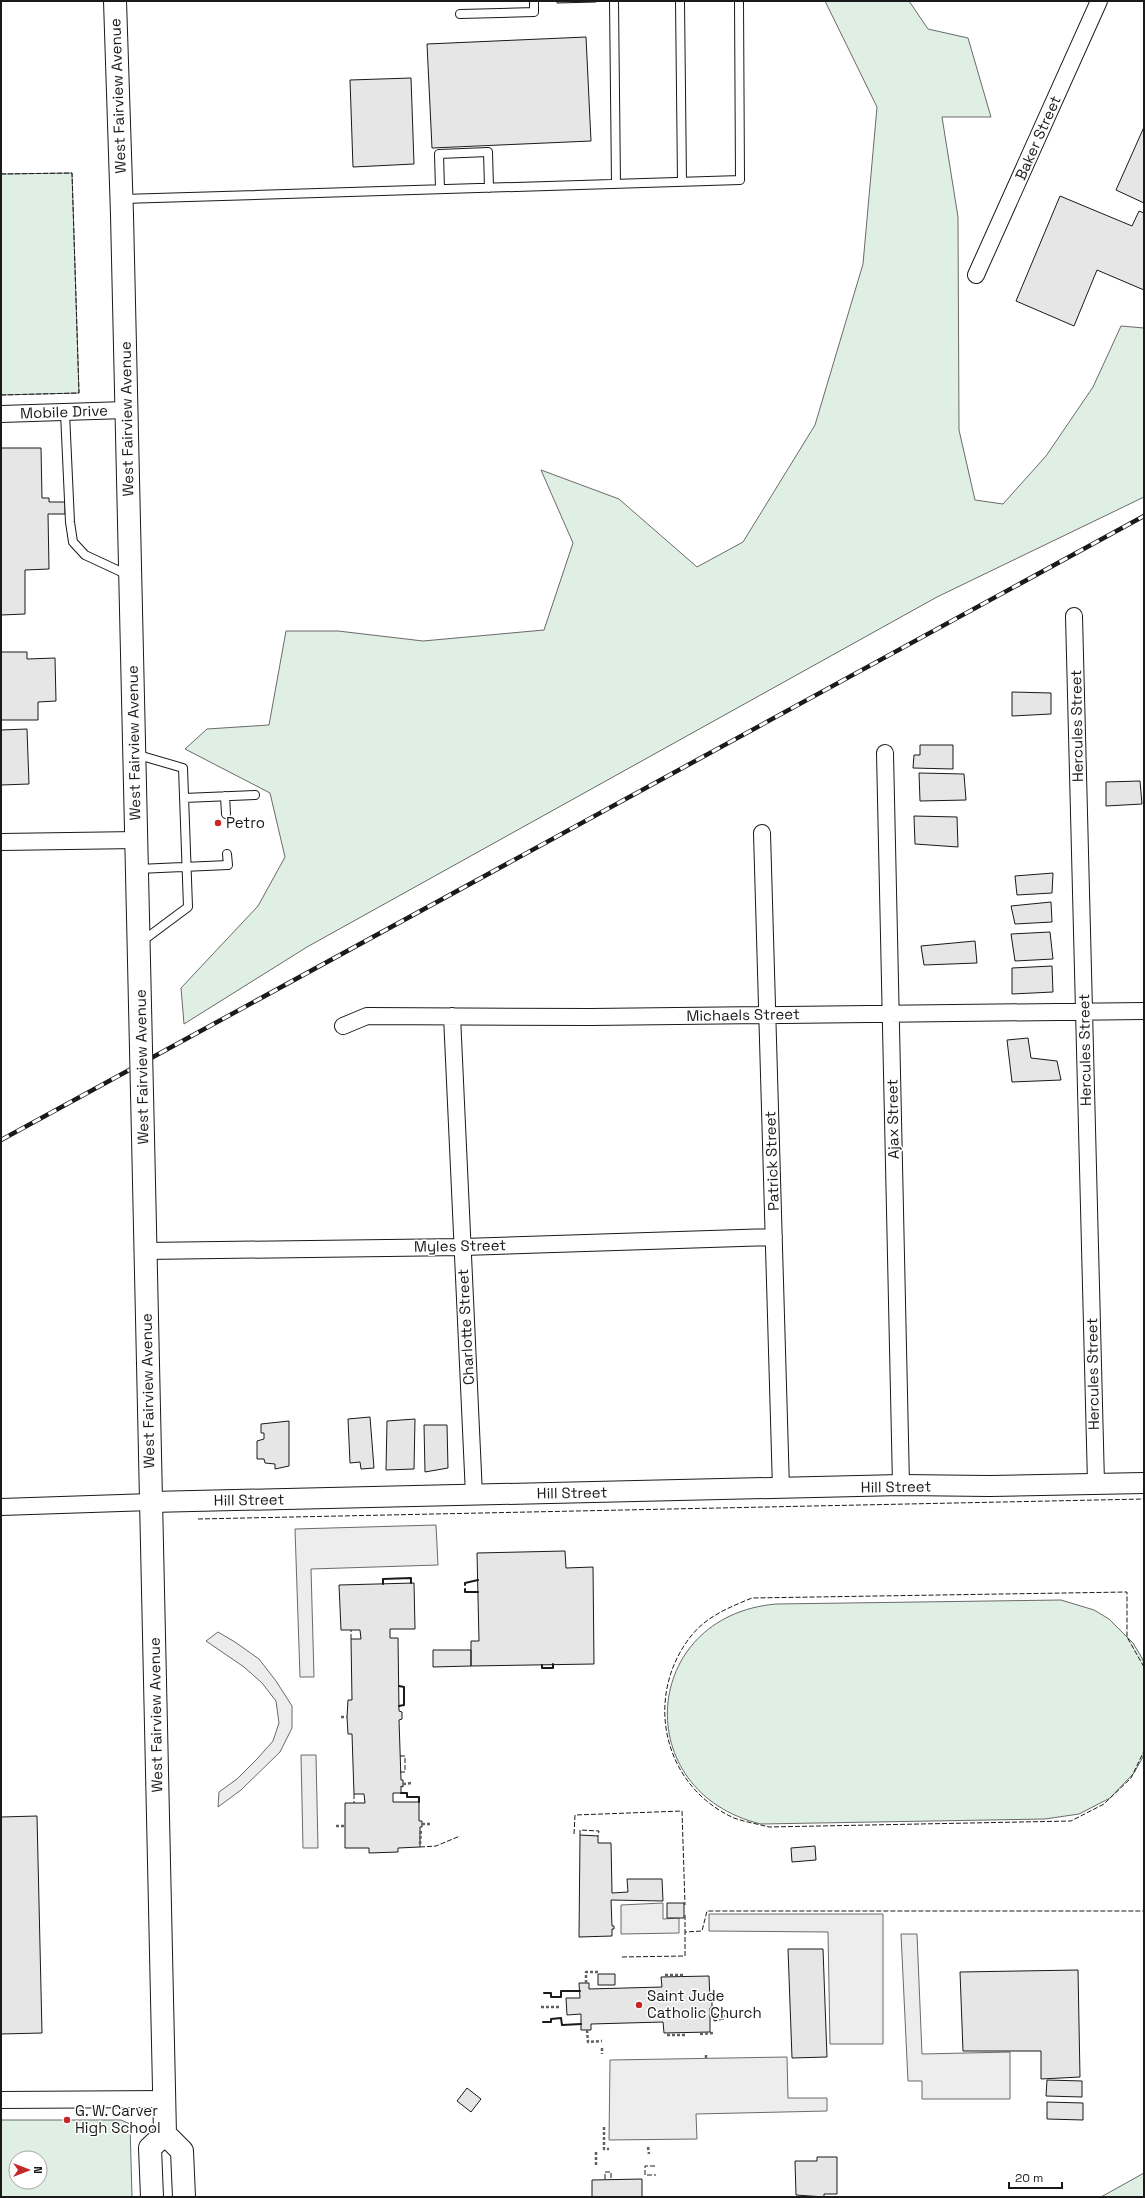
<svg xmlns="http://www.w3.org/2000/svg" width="1145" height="2198" font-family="'Space Grotesk',sans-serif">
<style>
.green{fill:#e0efe3;stroke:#6a6a6a;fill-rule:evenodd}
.parking{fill:#ededed;stroke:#6a6a6a}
.building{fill:#e6e6e6;stroke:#1a1a1a}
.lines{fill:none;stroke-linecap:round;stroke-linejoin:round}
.service-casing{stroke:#1a1a1a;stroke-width:10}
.minor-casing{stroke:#1a1a1a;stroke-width:18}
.tertiary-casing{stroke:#1a1a1a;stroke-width:22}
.secondary-casing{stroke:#1a1a1a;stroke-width:24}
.path{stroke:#5f5f5f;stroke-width:2.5;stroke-dasharray:3 2;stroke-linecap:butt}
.service{stroke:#fff;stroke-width:8}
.minor{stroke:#fff;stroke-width:16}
.tertiary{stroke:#fff;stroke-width:20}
.secondary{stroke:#fff;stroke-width:22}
.rail-casing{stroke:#1a1a1a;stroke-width:4.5}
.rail{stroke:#fff;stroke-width:3;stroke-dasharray:9;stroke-linecap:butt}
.secondary-bridge-casing{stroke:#1a1a1a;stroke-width:24;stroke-linecap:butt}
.secondary-bridge{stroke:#fff;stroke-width:22}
.fence{stroke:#1a1a1a;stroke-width:1;stroke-dasharray:5 2;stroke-linecap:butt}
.wall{stroke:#1a1a1a;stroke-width:2}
.poi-dot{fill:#c62828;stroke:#fff;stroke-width:1.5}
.labels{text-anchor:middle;stroke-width:3;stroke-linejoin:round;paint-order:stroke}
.street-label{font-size:15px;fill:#1a1a1a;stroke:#fff}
.poi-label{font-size:15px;fill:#1a1a1a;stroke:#fff;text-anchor:start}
</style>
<rect width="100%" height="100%" fill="#fff"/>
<path class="green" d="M825,1H909L928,29L968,38L991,117H942L958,217L959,430L975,500L1003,504L1046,456L1093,387L1121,326L1144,328V497L937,597L307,947L184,1024L181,988L258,906L285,857L270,793L185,749L207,729L269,725L286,631H338L423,641L544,630L573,543L541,470L619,499L697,567L743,542L815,425L863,264L877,107Z
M72,173L79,393L1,395V174Z
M1061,1600L1094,1610L1109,1619L1133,1643L1142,1658L1144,1663V1755L1134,1773L1110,1798L1079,1814L1045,1819L761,1824C628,1792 640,1616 776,1604Z
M1,2120H121L130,2124L132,2197H1ZM16,2158H40V2182H16Z
M1144,2173V2197H1101Z"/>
<path class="parking" d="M436,1525L438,1565L311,1569L314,1677H300L295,1529Z
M218,1632L235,1642L259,1659L276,1681L292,1706V1728L280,1752L241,1790L218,1807L219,1792L237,1779L257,1759L273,1741L279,1723L276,1701L262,1683L244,1667L206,1641Z
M301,1755H316L318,1848H303Z
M663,1903V1919L679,1918V1933L621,1934V1905Z
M709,1914H883V2044H830L828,1932L709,1931Z
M901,1934H917L922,2054L1010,2052V2099H922V2081H908Z
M787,2057L788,2098H827V2111L696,2114L697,2139L609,2140L610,2060Z"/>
<path class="building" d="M557,1H596V2L557,3Z
M586,37L591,141L432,148L427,44Z
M411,78L414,164L353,167L350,80Z
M1144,127V203L1116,190Z
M1060,196L1132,226L1139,211L1144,213V290L1097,270L1074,326L1016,301Z
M1,448H41L42,498H49V502H65V514H48L49,569L25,570V614L1,615Z
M1,652H27V659L55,658L56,701L38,702V720H1Z
M1012,692L1051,693V714L1012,716Z
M27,729L29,784L1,785V730Z
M920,745H953V769L913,768L914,755H920Z
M919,773L964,774L966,800L920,801Z
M1140,781L1142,804L1106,806V782Z
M914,816L957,817L958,847L915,844Z
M1053,873L1052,893L1017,895L1015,876Z
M1051,902L1052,922L1015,924L1011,906Z
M1050,932L1053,959L1015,961L1011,934Z
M975,941L977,963L924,965L921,946Z
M1052,966L1053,992L1012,994V968Z
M1028,1038L1031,1058L1057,1061L1061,1080L1012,1082L1007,1040Z
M370,1417L374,1468L361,1469L360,1462L350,1463L348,1419Z
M415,1419L414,1469L386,1470L387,1421Z
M289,1421V1466L275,1469V1464L265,1463L264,1459H257V1441L264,1439V1433H261V1424Z
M424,1425H447L448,1468L425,1472Z
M565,1551L566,1568L593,1567L594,1664L471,1666V1641H479L477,1553Z
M414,1583L415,1629H390V1638H398L399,1711L402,1712V1719L399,1720L401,1780H403V1787L401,1786V1793H393V1802H419V1821H422V1827H420V1847L398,1848V1852L369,1853V1848H345V1803H365L364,1794H354L352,1734H348L347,1717L348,1700H352L351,1639H361L360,1630H341L339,1585Z
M433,1650H471V1666L433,1667Z
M37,1816L42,2033L1,2034V1817Z
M580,1835L598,1836V1843H611L612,1893L628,1892L627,1879H662L663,1901L611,1900L612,1926H614V1929H612V1936L579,1937Z
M815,1846L816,1860L792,1862L791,1848Z
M667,1903H684V1918H667Z
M788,1949H823L827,2057L792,2058Z
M1078,1970L1080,2077L1041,2079V2051H963L960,1972Z
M598,1974H615V1985H598Z
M709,1976L710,2000H712V2008H710V2032L664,2033L663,2022L591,2024V2030H581V2014L567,2015L566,1998H580L579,1983H589V1989L662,1987L661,1977Z
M1047,2080L1082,2081V2097L1046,2096Z
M467,2088L481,2099L471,2112L457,2101Z
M1047,2102L1083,2103V2120L1047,2119Z
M817,2157H837V2194H824V2197L796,2195L795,2161H817Z
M642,2179V2197H592V2180Z"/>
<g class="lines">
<g class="service-casing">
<path id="service" d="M614,1L616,184
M680,1L682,182
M460,14L534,12V1
M440,189L439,154L488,152L489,188
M122,199L740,180L739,1
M65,413L70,522L73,542L85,555L128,575
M135,754L183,768L188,907L141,942
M225,796L226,814
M184,798L255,795
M138,869L228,865L227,854"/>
</g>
<g class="minor-casing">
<path id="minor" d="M976,275L1099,1
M1,414L126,410
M1074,616L1096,1483
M885,753L901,1485
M762,833L781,1489
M1,842L137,840
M452,1016L474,1495
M343,1026L367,1016L591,1017L1144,1011
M145,1251L463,1247L774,1237
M1,1507L151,1502
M1,2100L164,2099"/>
</g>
<g class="tertiary-casing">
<path id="tertiary" d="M151,1502L901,1485L990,1486L1144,1483"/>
</g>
<g class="secondary-casing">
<path id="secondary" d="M115,1L122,215L140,1005
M143,1137L165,2134L182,2151L184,2197
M152,2197L150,2148L165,2134"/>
</g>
<path class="path" d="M341,1717H347
M403,1784L412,1783
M422,1824H431
M336,1826H345
M420,1844L421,1829
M665,1975H683
M586,1983V1972H599
M541,2007H561
M587,2030L588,2042L602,2041
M700,2034L713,2033
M667,2035H685
M602,2048V2054
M706,2055V2060
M604,2127V2149H609
M648,2147L649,2154
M596,2165V2151"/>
<use href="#service" class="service"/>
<use href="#minor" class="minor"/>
<use href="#tertiary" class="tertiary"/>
<use href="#secondary" class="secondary"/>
<g class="rail-casing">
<path id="rail" d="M1,1140L1144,516"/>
</g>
<use href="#rail" class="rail"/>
<g class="secondary-bridge-casing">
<path id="secondary-bridge" d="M140,1005L143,1137"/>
</g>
<use href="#secondary-bridge" class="secondary-bridge"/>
<path class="fence" d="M1,174L72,173L79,393L1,395
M198,1519L1144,1499
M351,1639V1630
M1144,1667L1127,1637V1592L752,1598C730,1607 707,1616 691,1636C643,1697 663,1786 734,1818C745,1822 758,1824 769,1827L1071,1821L1104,1804L1131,1778L1144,1751
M400,1756H405V1772H400
M354,1794V1803
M574,1834L575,1815L682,1811L685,1905
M580,1835V1830L599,1831L598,1836
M420,1847L436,1846L460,1836
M685,1915V1932L702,1931L707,1911H1144
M622,1957L685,1956V1932
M714,2014L724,2015V2019L714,2021Z
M655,2166H645V2175H656
M605,2179V2172H611V2179"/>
<path class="wall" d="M383,1584V1579L411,1578V1583
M465,1585V1583L478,1580
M465,1589V1592H478
M542,1665V1668H553V1664
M399,1686L404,1687V1705L399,1706
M401,1793H407V1797H419V1802
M544,1993H551V1997H561V1991H580
M543,2022H551V2019L561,2018L562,2025L581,2024"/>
</g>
<g class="poi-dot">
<circle cx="218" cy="823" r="4"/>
<circle cx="639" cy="2005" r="4"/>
<circle cx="67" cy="2120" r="4"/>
</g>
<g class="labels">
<g class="street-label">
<text transform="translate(118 96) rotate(-92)" y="5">West Fairview Avenue</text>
<text transform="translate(1038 138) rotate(-66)" y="5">Baker Street</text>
<text transform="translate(64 412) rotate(-2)" y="5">Mobile Drive</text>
<text transform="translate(127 419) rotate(-91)" y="5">West Fairview Avenue</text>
<text transform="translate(1077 726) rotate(-91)" y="5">Hercules Street</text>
<text transform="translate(134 743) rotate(-91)" y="5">West Fairview Avenue</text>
<text transform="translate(743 1015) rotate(-1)" y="5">Michaels Street</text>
<text transform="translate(1085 1050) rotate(-91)" y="5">Hercules Street</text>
<text transform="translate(142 1067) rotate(-91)" y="5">West Fairview Avenue</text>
<text transform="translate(893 1119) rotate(-91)" y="5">Ajax Street</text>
<text transform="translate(772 1161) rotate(-92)" y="5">Patrick Street</text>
<text transform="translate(460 1246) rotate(-1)" y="5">Myles Street</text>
<text transform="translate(466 1327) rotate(-93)" y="5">Charlotte Street</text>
<text transform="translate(1093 1374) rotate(-91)" y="5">Hercules Street</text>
<text transform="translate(148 1391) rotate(-91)" y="5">West Fairview Avenue</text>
<text transform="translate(896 1487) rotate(-1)" y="5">Hill Street</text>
<text transform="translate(572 1493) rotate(-1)" y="5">Hill Street</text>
<text transform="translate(249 1500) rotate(-1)" y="5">Hill Street</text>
<text transform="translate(156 1715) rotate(-91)" y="5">West Fairview Avenue</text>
</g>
<g class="poi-label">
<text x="226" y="828">Petro</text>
<text x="647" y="2001">Saint Jude<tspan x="647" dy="17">Catholic Church</tspan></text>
<text x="75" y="2116">G. W. Carver<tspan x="75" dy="17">High School</tspan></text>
</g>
</g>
<rect width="1145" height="2198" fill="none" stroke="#1a1a1a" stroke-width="4"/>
<g transform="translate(28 2170) rotate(90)"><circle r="19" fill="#ffffff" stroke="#a3a3a3"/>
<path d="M0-3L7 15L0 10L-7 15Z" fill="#c62828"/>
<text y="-6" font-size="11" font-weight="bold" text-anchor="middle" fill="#1a1a1a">N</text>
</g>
<path d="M1009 2182v6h53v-6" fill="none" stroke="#1a1a1a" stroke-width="2"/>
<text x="1015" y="2182" font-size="12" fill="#1a1a1a" stroke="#ffffff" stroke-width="3" paint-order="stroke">20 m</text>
</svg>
